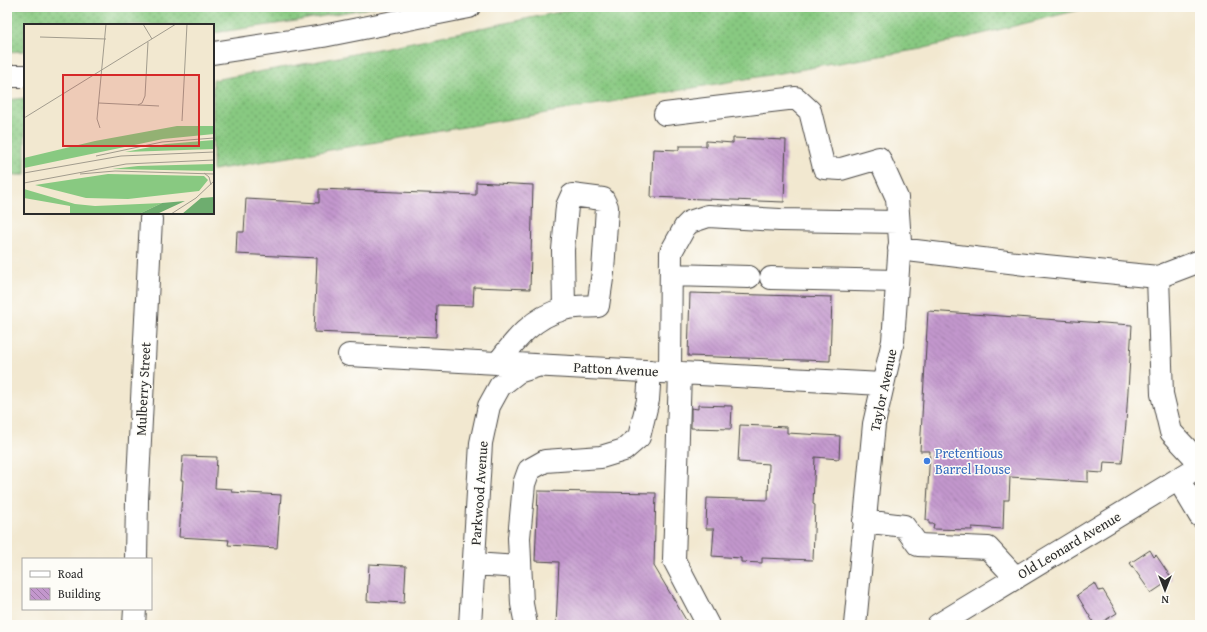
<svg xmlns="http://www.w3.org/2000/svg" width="1207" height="632" font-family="'Gentium Book Plus',serif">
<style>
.grass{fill:url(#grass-dots);stroke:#5a7a56}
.building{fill:url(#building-back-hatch)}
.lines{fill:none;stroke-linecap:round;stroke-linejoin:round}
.minor-casing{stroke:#494744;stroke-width:24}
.highway-casing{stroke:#494744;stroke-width:24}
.minor{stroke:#fff;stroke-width:22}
.highway{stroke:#fff;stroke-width:22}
.shop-dot{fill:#3f7fe0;stroke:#fdfcf7;stroke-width:1.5}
.labels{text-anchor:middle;stroke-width:3;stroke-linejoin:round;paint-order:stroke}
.street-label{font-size:14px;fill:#2b2b2b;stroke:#fdfcf7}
.shop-label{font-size:14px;fill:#366cbe;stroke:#fdfcf7;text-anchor:start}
.inset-road{fill:none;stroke:#a29c8e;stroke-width:1}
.view{fill:#d62828;fill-opacity:0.15;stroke:#d62828;stroke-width:2}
.inset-edge{fill:none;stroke:#2b2b2b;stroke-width:2}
</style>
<defs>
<pattern id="grass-dots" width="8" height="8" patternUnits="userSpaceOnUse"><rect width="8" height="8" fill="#88c981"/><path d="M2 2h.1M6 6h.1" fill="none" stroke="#6fa36a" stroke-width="1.8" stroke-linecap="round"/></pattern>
<pattern id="building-back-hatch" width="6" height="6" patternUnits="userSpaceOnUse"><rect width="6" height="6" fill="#c397cd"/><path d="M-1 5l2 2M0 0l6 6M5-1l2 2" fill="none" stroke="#9f7ba7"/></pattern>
</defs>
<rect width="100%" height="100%" fill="#fdfcf7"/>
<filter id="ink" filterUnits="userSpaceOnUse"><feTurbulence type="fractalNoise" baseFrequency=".025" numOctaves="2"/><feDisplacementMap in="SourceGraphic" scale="8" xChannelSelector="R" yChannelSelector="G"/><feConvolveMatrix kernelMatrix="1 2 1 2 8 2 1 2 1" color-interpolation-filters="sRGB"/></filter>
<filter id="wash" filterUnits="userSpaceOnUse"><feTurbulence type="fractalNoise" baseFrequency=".012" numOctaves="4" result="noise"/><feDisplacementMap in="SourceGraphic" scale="16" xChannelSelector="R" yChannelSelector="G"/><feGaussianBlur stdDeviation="0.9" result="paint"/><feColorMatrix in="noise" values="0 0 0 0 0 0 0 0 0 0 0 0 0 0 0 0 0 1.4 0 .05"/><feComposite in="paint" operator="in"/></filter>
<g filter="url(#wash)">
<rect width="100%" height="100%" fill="#f2e8d0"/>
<path class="grass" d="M7,7H375L290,22L213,33V25H25V51L7,52Z
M584,7H1091L921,49L213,170V80L314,62Z
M25,98V175H7V100Z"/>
<g id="blocks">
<path class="building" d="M733,138L786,140L784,202L651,197L653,149L679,150V146H706V141L733,143Z
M476,182L533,185L530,289L474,287L473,306L437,305L436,337L314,332L317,258L236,254L237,232H244L246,199L319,203V189L476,195Z
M690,293L832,297L830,361L688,356Z
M928,311L1132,325L1126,423L1122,463L1104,462L1103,473L1088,472V482L1010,477L1009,500H1004L1003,529L972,527V530L933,529L934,524H929V520H926L930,451H920Z
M698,405L732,406L731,429L691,428V408L698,409Z
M740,425L787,427V433L840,436L839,459L815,457L813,504L815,505L813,560L762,558V563L741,562V558L712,556L714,529H706L707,498L768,500L769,464L738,462Z
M183,456L217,457L215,488L232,489L231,492L281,495L277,548L228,545L229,540L179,537L183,480H181Z
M538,491L656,493L654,566L689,625H556L559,562L535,561Z
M1150,550L1154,557L1156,555L1172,579L1151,593L1130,563Z
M369,564L406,566L404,603L367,601Z
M1095,583L1099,591L1103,590L1117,613L1097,625H1095L1077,595Z"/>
</g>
</g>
<g filter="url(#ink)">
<use href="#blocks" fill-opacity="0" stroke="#494744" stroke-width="1"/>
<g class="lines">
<g class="minor-casing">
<path id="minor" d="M665,114L796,98L810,111L824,168L841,169L879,158L897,198L900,242L893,341L874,424L855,625
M899,249L1025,264L1158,277L1200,261
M671,275L749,277
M1158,277L1162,394L1171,432L1200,463
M771,278L897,281
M349,355L882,384
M498,363C516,339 533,317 564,309C574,306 587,307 598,306L603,272L607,207L603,199L572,195L567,206L563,250L564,308
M670,372L671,252L685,227L690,222L708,216L780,220L898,222
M680,373L674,560L708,625
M1178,479L1200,516
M864,521L904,526L918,545L988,548L1016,578
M136,559L137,500L151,219
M474,564L520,567
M134,625L135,609
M470,625L481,443L489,406L500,386L518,372L537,366
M526,625L522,604L519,538L524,484L529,470L545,461L601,457L624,450L639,437L648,400L650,371
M938,625L1200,466"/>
</g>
<g class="highway-casing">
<path id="highway" d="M213,53L323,36L469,7
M7,76H25"/>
</g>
<use href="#minor" class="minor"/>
<use href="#highway" class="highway"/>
</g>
</g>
<circle class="shop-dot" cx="927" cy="461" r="4"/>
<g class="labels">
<g class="street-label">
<text transform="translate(616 369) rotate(3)" y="5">Patton Avenue</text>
<text transform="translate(143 389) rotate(-87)" y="5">Mulberry Street</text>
<text transform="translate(883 390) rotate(-78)" y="5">Taylor Avenue</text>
<text transform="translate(479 493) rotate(-86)" y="5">Parkwood Avenue</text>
<text transform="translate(1069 545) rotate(-31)" y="5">Old Leonard Avenue</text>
</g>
<g class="shop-label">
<text x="935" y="458">Pretentious<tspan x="935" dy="16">Barrel House</tspan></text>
</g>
</g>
<g transform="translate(24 24)">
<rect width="190" height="190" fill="#f2e8d0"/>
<path d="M153,102H190V110L139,115L0,144V134L71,117ZM190,116V125L101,128L142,120ZM190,140V147L88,145L114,142ZM84,150L180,152L184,156L175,167L104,175L62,174L11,161ZM0,165L51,180L71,182L138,179L115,190H46V182L0,174Z" fill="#88c981"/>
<path d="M190,173V190H158L177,174ZM161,177L133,190H115L138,179Z" fill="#6ead6f"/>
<path class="inset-road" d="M119,0L128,15M16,13L82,15M75,79L135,82M114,81L118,79L121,72L124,18M0,94L152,0M158,97L163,0M76,104L73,95L82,0M72,132L138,118L190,114M0,149L97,132L190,128M180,149L185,153L187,161M56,150L91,147L190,150M0,159L102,140L190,136M147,190L172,174L190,157"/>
<path class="view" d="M39,51H175V122H39Z"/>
<rect width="190" height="190" class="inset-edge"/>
</g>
<rect width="1207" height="632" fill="none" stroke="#fdfcf7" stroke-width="24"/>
<rect x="22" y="558" width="130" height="52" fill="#fdfcf7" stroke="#a9a8a5"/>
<rect x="30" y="571" width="20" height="6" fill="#ffffff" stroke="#a9a8a5"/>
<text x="58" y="578" font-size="12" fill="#2b2b2b">Road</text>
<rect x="30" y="588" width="20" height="12" fill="url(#building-back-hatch)" stroke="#a9a8a5"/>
<text x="58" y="598" font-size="12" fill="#2b2b2b">Building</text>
<g transform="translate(1165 590) rotate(180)" stroke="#fdfcf7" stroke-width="3" paint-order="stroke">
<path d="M0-3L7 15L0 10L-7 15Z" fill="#2b2b2b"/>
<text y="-6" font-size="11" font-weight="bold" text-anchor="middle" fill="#2b2b2b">N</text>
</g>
</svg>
